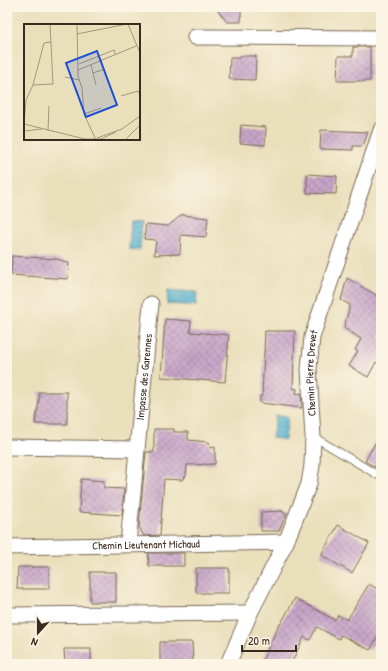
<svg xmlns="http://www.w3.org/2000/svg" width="388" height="671" font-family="'Patrick Hand',sans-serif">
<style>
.water{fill:url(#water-rules);stroke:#466e78}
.building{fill:url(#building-cross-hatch)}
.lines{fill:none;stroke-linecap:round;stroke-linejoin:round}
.service-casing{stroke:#786955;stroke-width:9}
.minor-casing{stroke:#786955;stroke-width:17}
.service{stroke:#fff;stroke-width:7}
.minor{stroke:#fff;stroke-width:15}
.labels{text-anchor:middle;stroke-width:3;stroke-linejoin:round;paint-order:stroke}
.street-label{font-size:11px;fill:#3b2a1e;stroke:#fcf5e5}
.inset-road{fill:none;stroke:#a4977c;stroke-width:1}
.view{fill:#1d4ed8;fill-opacity:0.15;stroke:#1d4ed8;stroke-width:2}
.inset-edge{fill:none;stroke:#3b2a1e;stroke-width:2}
</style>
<defs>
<pattern id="water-rules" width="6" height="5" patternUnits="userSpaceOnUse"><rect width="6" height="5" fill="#52b3d1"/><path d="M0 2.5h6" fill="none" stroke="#4592a9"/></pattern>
<pattern id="building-cross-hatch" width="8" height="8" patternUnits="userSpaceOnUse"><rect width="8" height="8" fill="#c9a5ca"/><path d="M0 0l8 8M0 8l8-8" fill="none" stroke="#a487a3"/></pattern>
</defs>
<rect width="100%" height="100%" fill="#fcf5e5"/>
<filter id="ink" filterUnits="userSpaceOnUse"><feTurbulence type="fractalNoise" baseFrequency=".025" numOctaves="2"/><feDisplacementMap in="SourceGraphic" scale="8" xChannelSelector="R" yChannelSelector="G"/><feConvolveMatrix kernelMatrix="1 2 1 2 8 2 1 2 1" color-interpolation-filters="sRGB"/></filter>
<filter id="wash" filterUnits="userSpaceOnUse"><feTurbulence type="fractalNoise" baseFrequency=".012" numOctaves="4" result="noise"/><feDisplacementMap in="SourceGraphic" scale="16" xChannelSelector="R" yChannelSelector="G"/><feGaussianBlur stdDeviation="0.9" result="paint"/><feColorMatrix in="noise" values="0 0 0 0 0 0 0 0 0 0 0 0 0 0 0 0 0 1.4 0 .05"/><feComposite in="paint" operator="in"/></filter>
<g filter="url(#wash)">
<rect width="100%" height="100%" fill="#eadfbb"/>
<path class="water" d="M131,221L142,222L140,250L129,249Z
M168,290L197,292L196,306L167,304Z
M276,415L288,417L285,440L272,438Z"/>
<g id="blocks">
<path class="building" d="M215,7H241V22H227Z
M353,47H370V81H337L338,56H353Z
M240,56H256L255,80L229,79L230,58H240Z
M241,125L266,127L265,145L240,143Z
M321,130L368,132L363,146H353V150L320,149Z
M307,174L337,176L336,194L307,193Z
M183,214V215L208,218L206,237L181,235L180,254L154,255L156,240L144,239L146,224L168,226Z
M12,256L57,259L69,263L68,279L11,275Z
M347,278L381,298V366L376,362L368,377L349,366L358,351L355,350L361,339L344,328L350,305L341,300Z
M165,319L191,321L190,332L229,335L225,382L161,377Z
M265,331H295L293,388L297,389L296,394L301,393L302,408L260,403V396H262Z
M39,392H67V424H35L39,401Z
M154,429H174V432H188V440L209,442L210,448L215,447V464L187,465L186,476L182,480L164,479L160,535L144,536L139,527L146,452H154Z
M381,433V471L365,461Z
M81,479L104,481V488L124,489L122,515L79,512Z
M283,511V513H287L279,531H261V512Z
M338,525L369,543L352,573L321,555Z
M148,553H184V566H149Z
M18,567H49V589H17Z
M196,568H229V593H196Z
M90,572H116V602H90Z
M369,584L381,591V631L370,650L341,635L339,639L317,627L310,640L304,637L291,664H261L279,624L280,625L295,598L335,620L338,615L347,620Z
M160,642H192L193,664H160Z
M64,649H91V664H65Z"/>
</g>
</g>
<g filter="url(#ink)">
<use href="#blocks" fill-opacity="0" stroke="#786955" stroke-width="1"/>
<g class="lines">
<g class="service-casing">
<path id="service" d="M314,437L381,477"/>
</g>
<g class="minor-casing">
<g id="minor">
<path d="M195,37L381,38"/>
<path d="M7,447L137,449"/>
<path id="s1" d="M128,544L151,304"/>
<path id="s2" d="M7,547L286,542"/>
<path d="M7,615L250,613"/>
<path id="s3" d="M228,664L250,613L286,542L309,484L312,465L313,437L309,369L312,337L381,130"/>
</g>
</g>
<use href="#service" class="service"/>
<use href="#minor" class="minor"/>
</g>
</g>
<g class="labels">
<g class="street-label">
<text dy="4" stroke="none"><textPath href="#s3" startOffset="309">Chemin Pierre Drevet</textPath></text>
<text dy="4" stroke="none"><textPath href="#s1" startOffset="168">Impasse des Garennes</textPath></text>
<text dy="4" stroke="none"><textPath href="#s2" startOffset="139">Chemin Lieutenant Michaud</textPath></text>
</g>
</g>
<g transform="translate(24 24)">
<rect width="116" height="116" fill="#eadfbb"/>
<path class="inset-road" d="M53,0L54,52L58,64L60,90L72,116M104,0L116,29M53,10L103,0M55,40L90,26L91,30M67,41L72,61M54,46L112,22M69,49L81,45M41,53L55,56M9,61L29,60L26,0M97,72L114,67L116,71M60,90L77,84M0,100L61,115H77L92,108M0,100L2,76L9,61L20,19L27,18M0,107L18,105M24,107L25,82M73,114L98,105L116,92M101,116L116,101"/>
<path class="view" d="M73,27L93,81L62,93L42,39Z"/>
<rect width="116" height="116" class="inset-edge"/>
</g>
<rect width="388" height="671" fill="none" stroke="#fcf5e5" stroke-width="24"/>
<g transform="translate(38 633) rotate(201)" stroke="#fcf5e5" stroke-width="3" paint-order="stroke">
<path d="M0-3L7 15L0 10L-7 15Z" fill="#3b2a1e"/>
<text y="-6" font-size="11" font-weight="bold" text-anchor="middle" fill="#3b2a1e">N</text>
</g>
<path d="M242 645v6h54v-6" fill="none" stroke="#3b2a1e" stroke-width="2"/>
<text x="248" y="645" font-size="12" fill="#3b2a1e" stroke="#fcf5e5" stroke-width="3" paint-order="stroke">20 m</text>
</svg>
